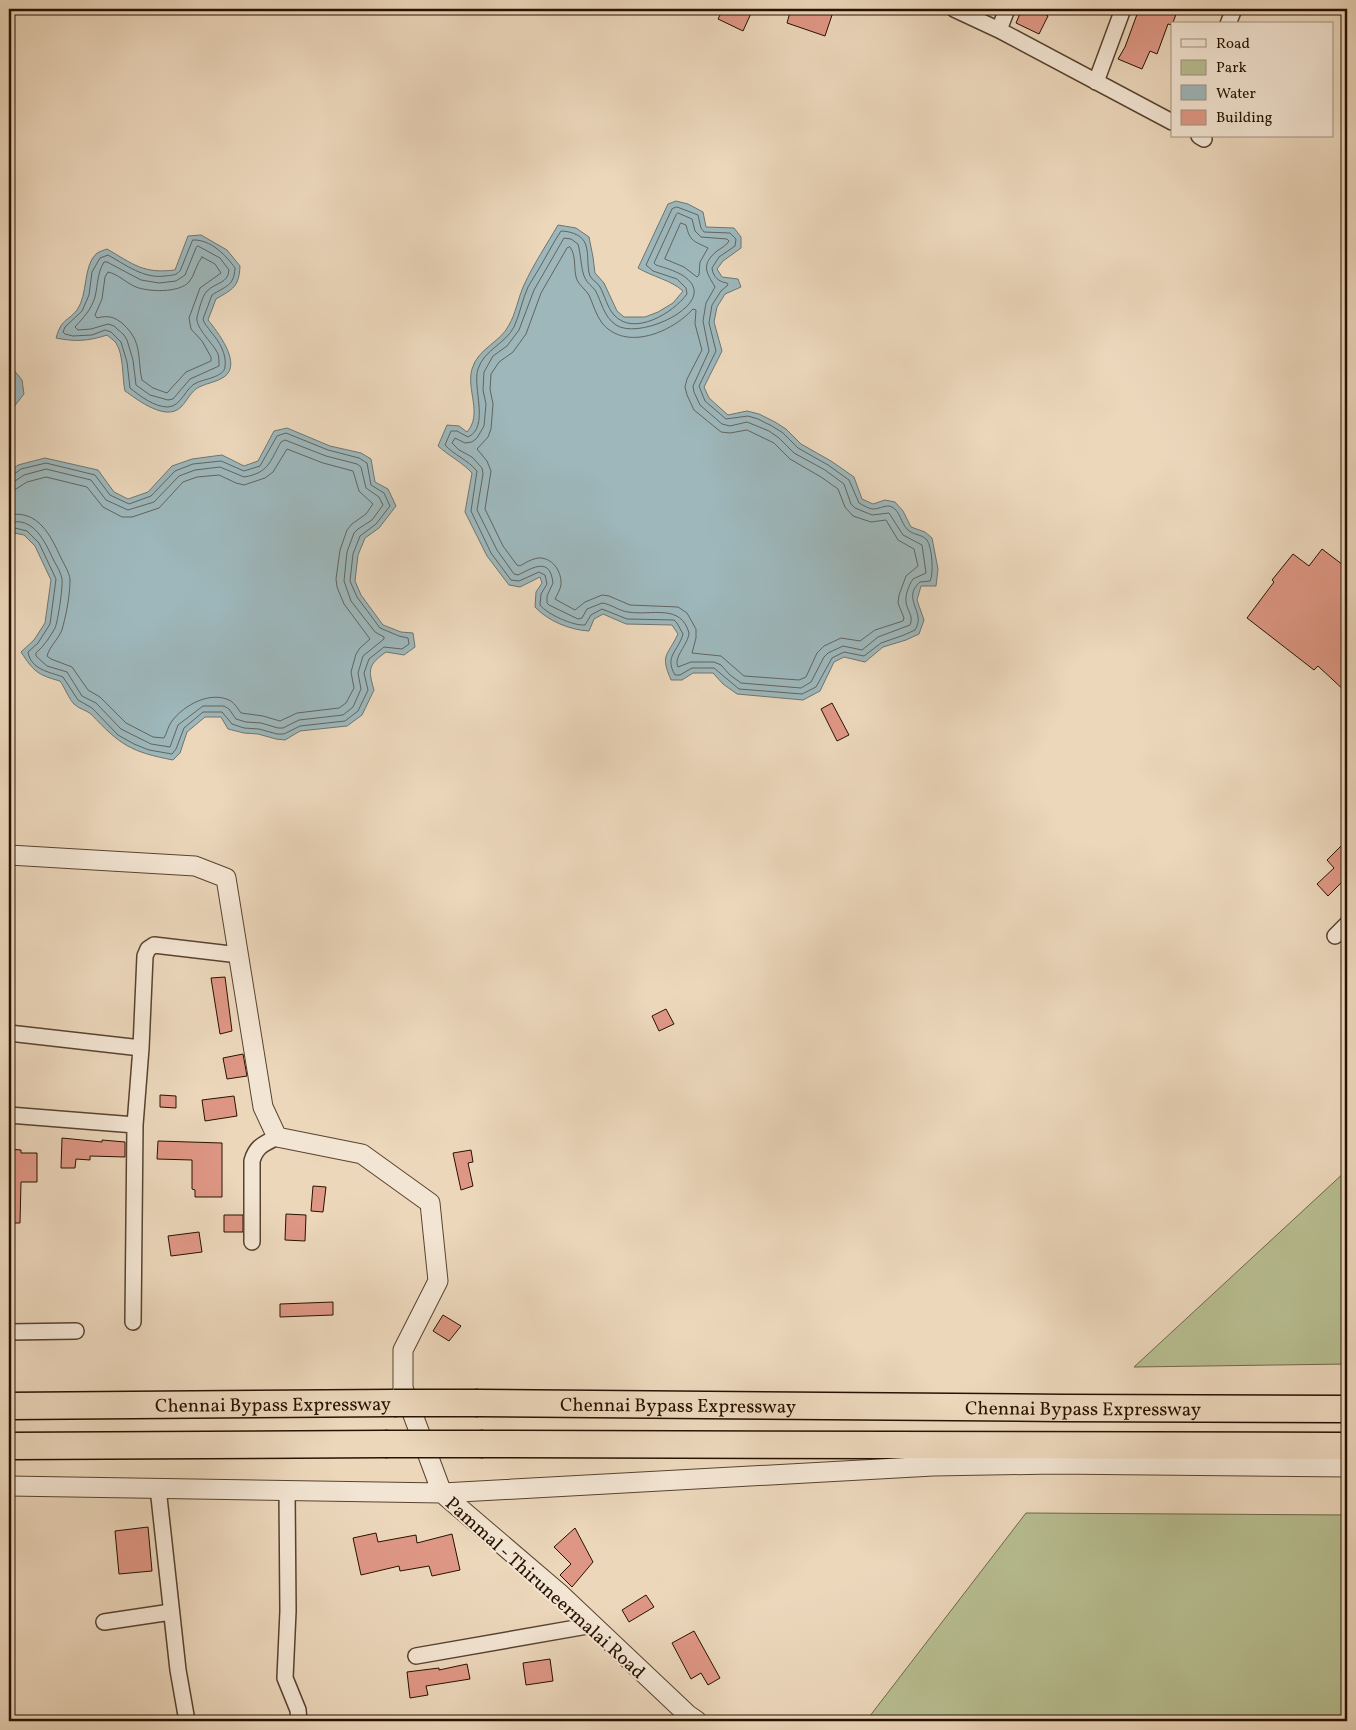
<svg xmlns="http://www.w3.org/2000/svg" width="1356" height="1730" font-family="Vollkorn,serif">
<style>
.green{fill:#b7be91;stroke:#6f6848}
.water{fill:#9db7bb;stroke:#6e7570}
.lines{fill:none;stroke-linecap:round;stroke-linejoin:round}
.shore{stroke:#62645e;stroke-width:1}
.building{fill:#df9785;stroke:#271200}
.minor-casing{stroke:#58432f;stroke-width:18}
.tertiary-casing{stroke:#58432f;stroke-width:21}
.trunk-casing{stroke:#271200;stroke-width:29}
.minor{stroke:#f3e5d3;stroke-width:15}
.tertiary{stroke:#f3e5d3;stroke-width:19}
.trunk{stroke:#ecd7bb;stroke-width:26}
.trunk-bridge-casing{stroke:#271200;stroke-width:29;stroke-linecap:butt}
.trunk-bridge{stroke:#ecd7bb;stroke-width:26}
.labels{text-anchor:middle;stroke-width:4;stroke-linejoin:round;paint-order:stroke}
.street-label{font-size:19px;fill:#271200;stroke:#f3e5d3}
</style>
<rect width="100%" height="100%" fill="#ecd7bb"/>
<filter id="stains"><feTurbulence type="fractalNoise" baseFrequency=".004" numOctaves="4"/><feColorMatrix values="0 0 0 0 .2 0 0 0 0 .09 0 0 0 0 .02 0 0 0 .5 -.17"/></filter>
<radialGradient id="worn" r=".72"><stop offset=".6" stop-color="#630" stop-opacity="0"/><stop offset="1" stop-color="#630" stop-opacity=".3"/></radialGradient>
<path class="green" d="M1347,1170V1364L1134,1367Z
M1026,1513L1347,1515V1721H866Z"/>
<path class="water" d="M676,201L688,204L703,212L706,227L734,228L741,237V248L723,261L717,269L722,277L738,279L741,287L725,294L717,307L714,322L722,351L704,387L709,398L728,415L747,411L759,414L775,422L786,429L801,444L831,461L854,477L862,499L873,504L885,500L895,502L903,511L911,527L925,532L932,538L938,569L936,586H921L917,600L924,620L919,634L906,640L883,647L865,662L844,657L834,662L820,691L803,700L737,694L723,684L713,673H693L682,680H671C660,654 667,657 678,634L672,625L626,624L603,614L594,619L589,631C570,630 548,621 535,607L536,592L542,583L540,577L520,587L509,585L487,556L465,512L472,473C462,462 449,456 438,446L447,425L459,426L467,432C483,414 466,390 472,369C478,348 500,343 509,325C516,313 518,298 524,285C533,265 547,244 558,225L576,228L589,237L593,257L595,273L604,283L617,311L624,317H645L658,312L673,303L683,291C671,280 653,277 638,268L668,204Z
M201,235L227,250L240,266C239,287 233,289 216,299L208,320C217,331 243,364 224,377C217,382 207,383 199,387C191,391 187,401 181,407C166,422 138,400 125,391C122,378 124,355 116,343C114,340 110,338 107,335C89,341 75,342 56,338C62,318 66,323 77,310C88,295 83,266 96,254C98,252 104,250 107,249C133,264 143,274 175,270L188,236Z
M9,364L22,380L24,394L9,413Z
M287,428L330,446L361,453L371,459L375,482L388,489L396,506L379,528L365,538L358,555L355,581L361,595L383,625L401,632L413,633L415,647L404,655L386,652C368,665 368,669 374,690L362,715L347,726L300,731L285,740L276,739L258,734L244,733L228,729L221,717H205L187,732L180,753L173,760C131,752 120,745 91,714C86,710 79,709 74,704C69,699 65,688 60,681C38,675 34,672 21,652L34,640L45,623L51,580L35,546L24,535L14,533L9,537V472L18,465L45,458L98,470L114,492L128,499L148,492L172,466L192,459L222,455L244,466L258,461L274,431Z"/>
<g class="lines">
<path class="shore" d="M677,207L698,215L701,228L704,232L730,233L736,239L735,246L719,257L712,268C713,277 719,282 727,283L728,285L721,291L712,305L709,323L716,351L699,386L705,401L726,419L748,416L758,419L772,426L783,433L798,448L828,465L849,480L859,503C863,505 869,509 873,509C880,509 886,504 892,507C900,511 901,523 907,529C912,535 922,534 927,540C932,547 934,574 930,581L920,582C906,594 916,605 918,617C919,622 917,626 915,630L904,635L881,643L864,656L844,652L832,658L816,687L802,694L739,689L714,668H692L680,675H675C664,656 678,652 683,634L677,623L674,620L627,619L602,609L591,615L585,625C573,626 547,614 540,605L541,594L547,584L545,575L539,572L519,581L511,580L491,553L471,511L477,471C468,460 454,455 445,445L451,431H457L468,437C490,427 472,387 478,369C484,350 505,344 514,327C520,314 522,300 528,287C532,280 536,274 540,267C547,255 553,243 561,231C568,231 580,234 584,241C590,251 586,265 590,276C592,280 598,283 600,287C605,296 607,307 614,315C634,337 673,313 687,294L686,288L677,279L653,271L646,265L672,209Z
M678,213L692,219L695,231L701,237L727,239L729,241C726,246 721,248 717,251C700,265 707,273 715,287L706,303L703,321L709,351L693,386L694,392L700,405L722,424L730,426L747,422L769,431L779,438L794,453L825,470L844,484L851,504L855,508L872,515L889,513L903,535L922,545L926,573L913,579C909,585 905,595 906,602C907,611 914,616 910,625L878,637L862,650L843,646L828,653L824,657L811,682L801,688L741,683L730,675L721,665L714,662H691L678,667C673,657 688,645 689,633C681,603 651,616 628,612C619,611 611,604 602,603L587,609L582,618L578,619L549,605L547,603V596L553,583C550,557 534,567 518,575L514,574L497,550L477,510L483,474L482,468L472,457L459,450L452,443L455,438L465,443L472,442L477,438L484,426L486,404L483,390L484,372L493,356L507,346L519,330L534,290L564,238L571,239L578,244C581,254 581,271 585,278C587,283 592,286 595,290C602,302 603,316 616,325C637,339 699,312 694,289C690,274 668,269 656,265L654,263L676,215Z
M681,223L686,225C690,242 694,241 708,248L700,262L699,275L697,277L684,267L665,259Z
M193,240C210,239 226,255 235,268C234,287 225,286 212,295L203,319C204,324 208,327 211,332C219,341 227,354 225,367C224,377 204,379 196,383C185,388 182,406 168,407C154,407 140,396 130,388L127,362L121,342L111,332L105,330L92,335L73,336L65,334L63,332L65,327L82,311L89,295L92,272L100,258L108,255C126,265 144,279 165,276C171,275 176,276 180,271Z
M198,246L220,258L229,270C228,284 216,282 207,291C202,296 199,310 197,317C195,328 214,344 218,354C219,358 219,362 219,366L190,379L173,399L168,400L150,395L136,385L133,360L127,340L124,335L114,326L108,324L91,329L78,330L75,327C84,317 91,310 95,297C98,284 97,274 104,262H107L141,280L159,283L176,281L185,275L196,248Z
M570,247C577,256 573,270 577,280C580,286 586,290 589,295C593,304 596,315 602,323C626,352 672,332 693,309L696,310L695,324L702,350L687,379L685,387L687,395L694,410L721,432L730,433L747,430L774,443L790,459L821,477L838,489L845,507L853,516L871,522L886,520L898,540L914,549L918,566L906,576L899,595L898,603L904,618L903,621L875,630L860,641L841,638L824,646L817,653L806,677L799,680L744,676L721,656L692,653L696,638V629L687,613L678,607L630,605L609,596L602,595L585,602L575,610L555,599C557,595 560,590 561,585C562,571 552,557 538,558C531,559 525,563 520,566L517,565L503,546L485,509L491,471L487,461L477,449L488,437L491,429L493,404L490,389L491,374L499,362L513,352L526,334L541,293L567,248Z
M202,257L215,264L221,273L200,288L189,318L191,329L202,341L211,357V361L186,372L167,393L153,388L142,380C137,358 143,342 123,324C115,317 108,315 97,318L95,315L102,299L105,277L108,272C118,274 126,283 136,287C149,292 179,293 189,282C195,275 196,264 202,257Z
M9,476L13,475L21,469L46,463L95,475L110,495L129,504L151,496L175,471L193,464L221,461L244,471L260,466L277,436L286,433L328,450L359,458L367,463L371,485L384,493L390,506L376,524L360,536L353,554L350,581L357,597L380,628L399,636L408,638L409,644L402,649L384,647L369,659L364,673L368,690L358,711L345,721L300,726L284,734H277L259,729L244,728L232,724L222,712H203L184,728L176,749L172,754L149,750L134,744L118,735L92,708L78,700L63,677C50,672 31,670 28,652L38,643L50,624L56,579L39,543L27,531L15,528L9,531
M9,482L15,481L24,475L46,469L91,480L106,500L128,510L154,502L179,476L195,470L220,467L244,477C269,473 270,461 281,442L285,440L326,456L357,464L361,467L366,488L379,497L383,505L372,520L358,529L354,533L347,552L344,581L351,601L375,632L384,637V639L363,656L358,673L361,689L353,707L343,715L299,720L283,728H278L261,723L246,722L236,719L229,709L224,706H203L178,725L170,747L151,744L121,729L96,703L82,696L67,672L47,666L36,656V653C44,646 50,637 55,628C58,621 63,587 62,579C61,573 57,566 54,561C46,544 34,515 9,523
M9,490L16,489L27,482L46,477L87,487L103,507L122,517H132L159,508L183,482L197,477L219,475L236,483L244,485L265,478L273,472L287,449L323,463L353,471L359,491L373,504L366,514L352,524L347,530L340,550L336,579L337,587L344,604L370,639L360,648L356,654L351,672L354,688L346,703L339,708L297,713L280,721L263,716L241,713C238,709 235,704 231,701C211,690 184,705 172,721C168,726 167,733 164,738L153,737L126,723L100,697L88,690L72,667L51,659L47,656C50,645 61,637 63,626C67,611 70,594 70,579C69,572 64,564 61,558C51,536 38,509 9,515"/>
</g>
<path class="building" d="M723,9H753L743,31L718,19Z
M791,9H834L825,36L787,23Z
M1022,9H1049L1046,15L1048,16L1039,34L1016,23Z
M1139,9H1178L1172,25L1168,24L1157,54L1150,51L1142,69L1118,59L1125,47Z
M1322,549L1347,568V693L1318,666L1314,670L1247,618L1274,582L1272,580L1293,554L1309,566Z
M832,703L849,735L837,741L821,709Z
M1347,840V881L1345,879L1328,896L1317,884L1334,868L1327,860Z
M225,977L232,1031L220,1034L211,978Z
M666,1009L674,1024L659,1031L652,1016Z
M243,1054L247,1076L227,1079L223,1058Z
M160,1095L176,1096V1108L160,1107Z
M234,1096L237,1116L205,1121L202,1100Z
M62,1138L102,1142V1140L125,1142V1157L90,1156V1160L76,1159L75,1168H61Z
M158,1141L222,1143V1197H195V1190L192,1189V1160L157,1159Z
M9,1149L21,1150V1153H37V1182H21L20,1223H9Z
M471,1150L473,1162L468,1163L473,1186L461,1190L453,1153Z
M313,1186L326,1187L323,1212L311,1211Z
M286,1214L306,1215L305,1241L285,1240Z
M224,1215H243V1232H224Z
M199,1232L202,1252L171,1256L168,1236Z
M333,1302V1315L280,1317V1304Z
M443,1315L461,1326L449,1341L433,1331Z
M148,1527L152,1571L119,1574L115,1531Z
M575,1528L593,1562L572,1587L560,1575L571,1564L554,1547Z
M376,1533L378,1542L416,1535L417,1543L452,1534L460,1570L432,1576L429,1566L400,1571L399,1566L361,1575L353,1538Z
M646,1595L654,1607L629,1622L622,1610Z
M694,1631L720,1678L708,1685L701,1673L691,1679L672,1643Z
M550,1659L553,1681L526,1685L523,1663Z
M467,1664L470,1679L426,1686L428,1695L410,1698L407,1672L439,1668V1670Z"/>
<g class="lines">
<g class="minor-casing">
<path id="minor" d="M954,9L999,30L1172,122
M1228,24L1234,9
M999,30L1007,9
M1096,82L1123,9
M1199,136L1204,139
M1335,936L1347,924
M9,1033L141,1048
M9,1115L135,1125
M252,1242V1161C256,1146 264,1144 277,1137
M133,1322L135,1125L141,1048L145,956L148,949L154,945L239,955
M9,1332L76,1331
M158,1488L178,1670L187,1721
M287,1491L288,1611L285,1678L298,1710L299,1721
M104,1622L171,1612
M416,1656L593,1625"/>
</g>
<g class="tertiary-casing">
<path id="tertiary" d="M9,855L195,866L226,878L263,1107L277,1137L362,1154L430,1203L438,1281L403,1350V1388L442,1493L559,1593L687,1714L697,1721
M9,1486L442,1493L933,1466L1054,1464L1347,1467"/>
</g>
<g class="trunk-casing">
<g id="trunk">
<path id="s1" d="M478,1403L1063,1408L1347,1409"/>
<path id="s2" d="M9,1406L394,1403"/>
<path d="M483,1444L1347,1446"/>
<path d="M9,1446L385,1444"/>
</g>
</g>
<use href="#minor" class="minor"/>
<use href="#tertiary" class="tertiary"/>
<use href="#trunk" class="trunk"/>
<g class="trunk-bridge-casing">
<path id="trunk-bridge" d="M394,1403H478
M385,1444H483"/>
</g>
<use href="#trunk-bridge" class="trunk-bridge"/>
</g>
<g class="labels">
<g class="street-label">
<text dy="7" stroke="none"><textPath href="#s2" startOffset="264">Chennai Bypass Expressway</textPath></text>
<text dy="7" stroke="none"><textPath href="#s1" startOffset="200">Chennai Bypass Expressway</textPath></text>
<text dy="7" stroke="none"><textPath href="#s1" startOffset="605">Chennai Bypass Expressway</textPath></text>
<text transform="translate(546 1587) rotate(42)" y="7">Pammal - Thiruneermalai Road</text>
</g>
</g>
<rect width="1356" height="1730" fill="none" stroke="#ecd7bb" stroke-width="30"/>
<rect x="10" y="10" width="1336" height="1710" fill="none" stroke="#271200" stroke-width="2.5"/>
<rect x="15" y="15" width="1326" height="1700" fill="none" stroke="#271200"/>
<rect x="1171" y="22" width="162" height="115" fill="#f3e5d3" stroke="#a1917f"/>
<rect x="1181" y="39" width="25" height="8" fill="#f3e5d3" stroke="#a1917f"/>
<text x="1216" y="48" font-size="15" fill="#271200">Road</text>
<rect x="1181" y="60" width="25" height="15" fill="#b7be91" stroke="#a1917f"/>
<text x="1216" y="72" font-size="15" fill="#271200">Park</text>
<rect x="1181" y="85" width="25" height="15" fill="#9db7bb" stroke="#a1917f"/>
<text x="1216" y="98" font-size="15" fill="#271200">Water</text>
<rect x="1181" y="110" width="25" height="15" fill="#df9785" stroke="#a1917f"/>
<text x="1216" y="122" font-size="15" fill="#271200">Building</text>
<rect width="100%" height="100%" filter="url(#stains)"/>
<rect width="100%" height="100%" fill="url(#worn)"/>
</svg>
